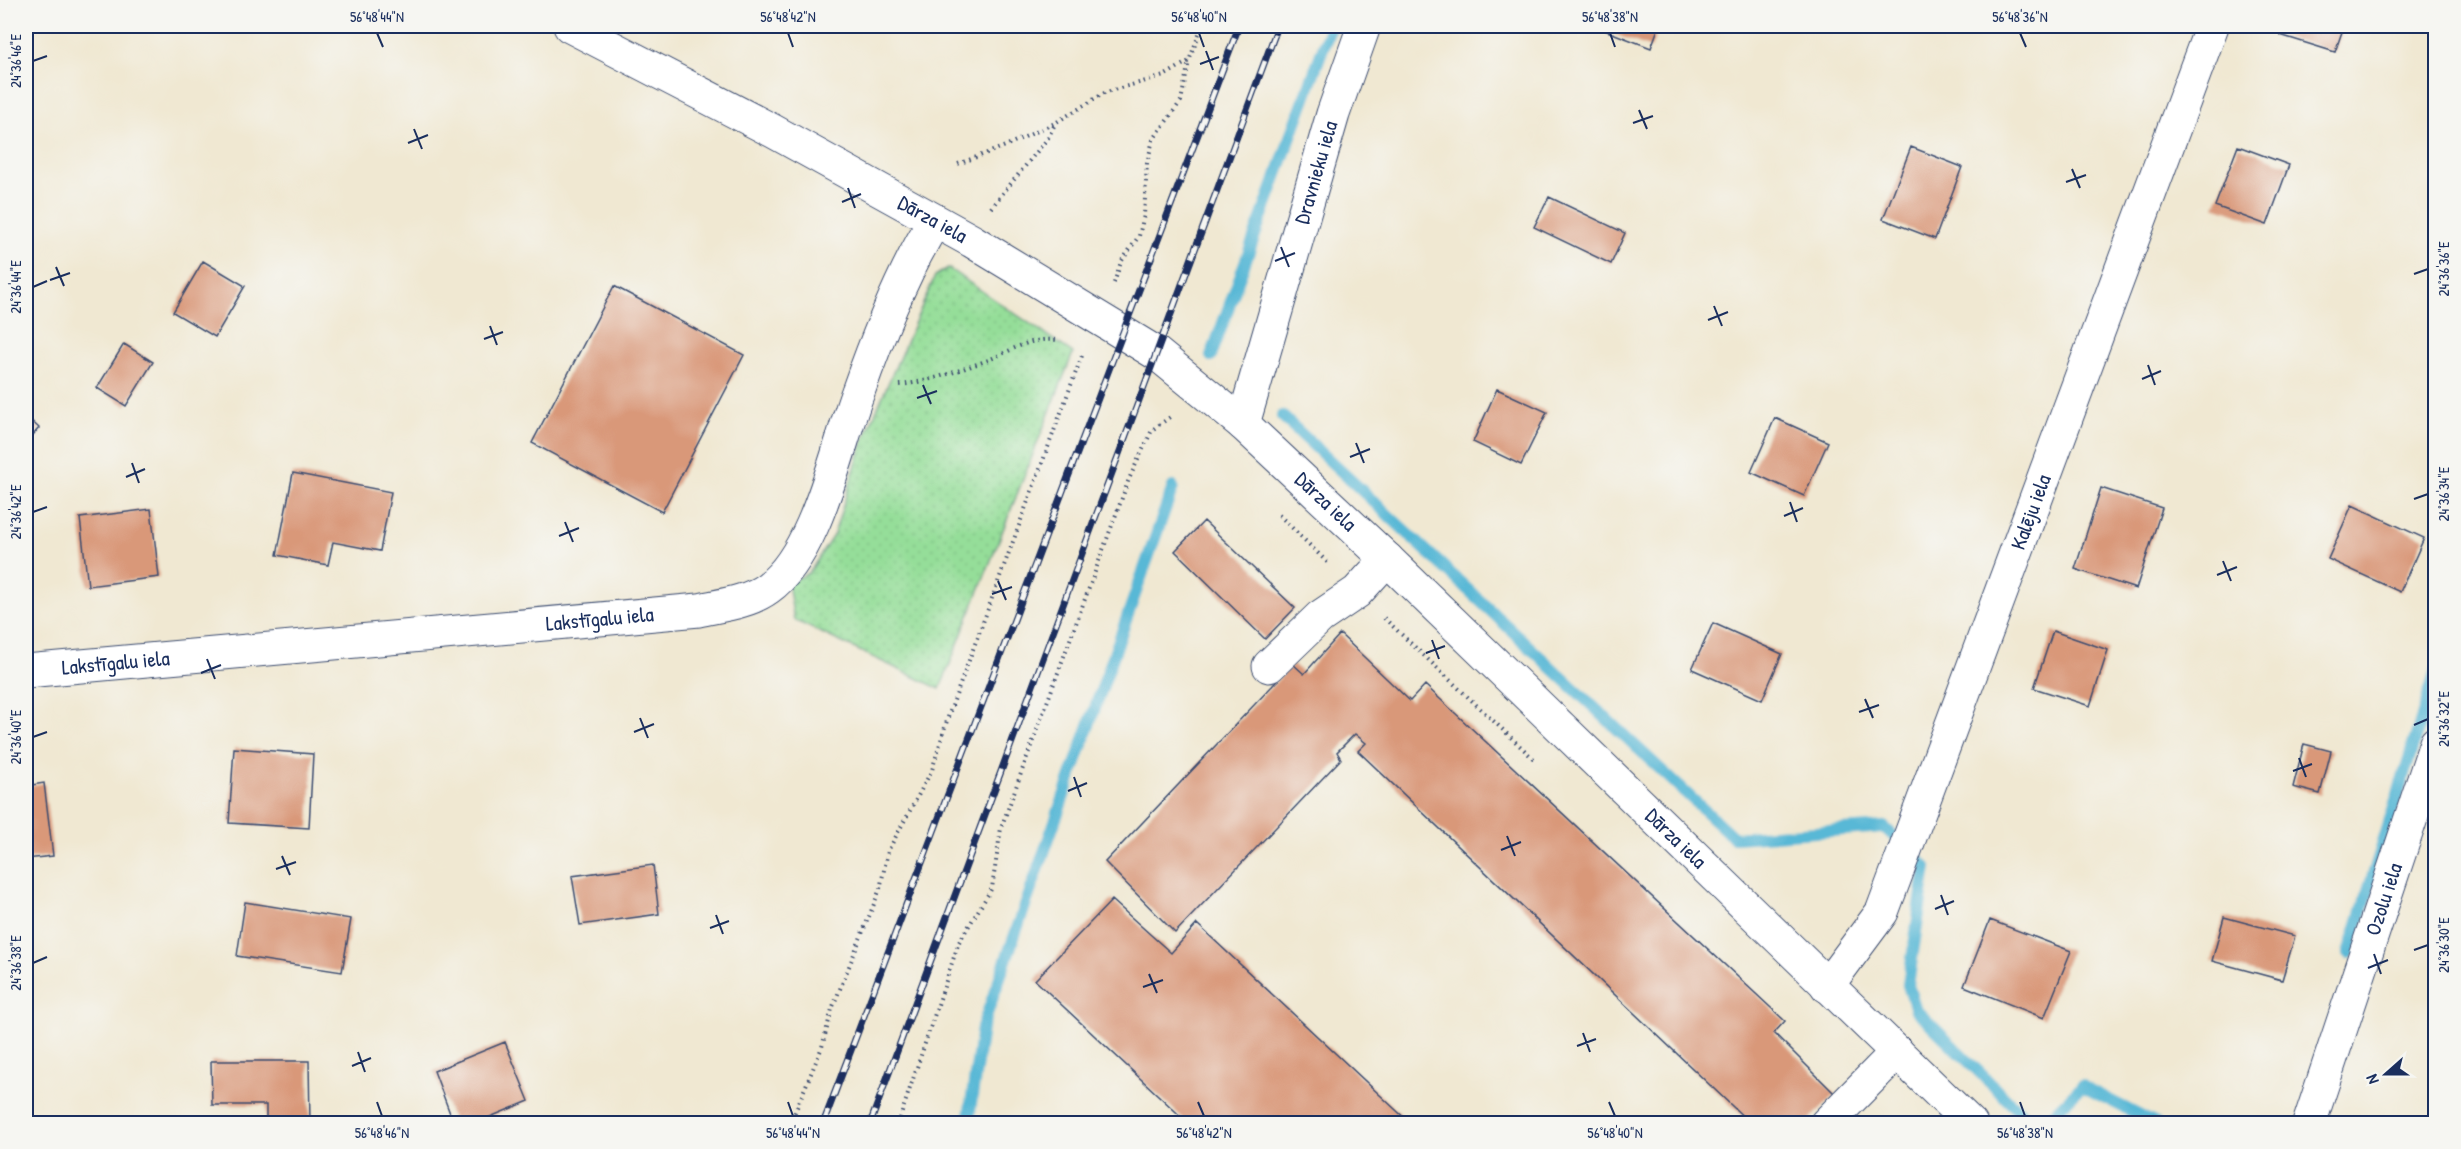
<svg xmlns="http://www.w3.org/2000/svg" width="2461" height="1149" font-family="'Patrick Hand',sans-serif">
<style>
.green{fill:url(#green-dots);stroke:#58867c;stroke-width:1.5}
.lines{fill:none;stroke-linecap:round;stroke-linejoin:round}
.stream{stroke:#58b8d6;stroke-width:12}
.building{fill:#d99879}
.minor-casing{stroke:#3b4b6f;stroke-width:35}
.path{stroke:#3b4b6f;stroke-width:4;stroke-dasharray:1.5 4.5;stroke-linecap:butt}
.minor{stroke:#fff;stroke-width:33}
.rail-casing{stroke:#1b2f5e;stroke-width:7}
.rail{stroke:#f6f6f2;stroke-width:4.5;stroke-dasharray:14;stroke-linecap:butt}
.ticks{fill:none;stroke:#1b2f5e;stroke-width:2}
.labels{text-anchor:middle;stroke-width:6;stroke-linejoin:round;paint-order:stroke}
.street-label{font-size:21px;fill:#1b2f5e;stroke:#f6f6f2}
.neatline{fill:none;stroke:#1b2f5e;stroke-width:2}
.ticks-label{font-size:15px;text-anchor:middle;fill:#1b2f5e}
</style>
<defs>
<pattern id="green-dots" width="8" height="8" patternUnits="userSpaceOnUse" patternTransform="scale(1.5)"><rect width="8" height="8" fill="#95de99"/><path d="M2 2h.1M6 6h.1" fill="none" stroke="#80bf86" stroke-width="1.8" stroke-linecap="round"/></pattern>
</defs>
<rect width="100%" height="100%" fill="#f6f6f2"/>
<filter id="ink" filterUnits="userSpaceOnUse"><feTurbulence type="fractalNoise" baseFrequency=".0167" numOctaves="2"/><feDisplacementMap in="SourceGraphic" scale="12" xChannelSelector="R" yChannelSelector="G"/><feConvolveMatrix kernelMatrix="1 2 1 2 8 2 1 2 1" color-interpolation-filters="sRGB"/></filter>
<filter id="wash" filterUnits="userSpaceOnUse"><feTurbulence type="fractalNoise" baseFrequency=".008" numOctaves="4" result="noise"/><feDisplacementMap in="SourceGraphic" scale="24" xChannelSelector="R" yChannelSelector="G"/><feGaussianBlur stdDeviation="1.35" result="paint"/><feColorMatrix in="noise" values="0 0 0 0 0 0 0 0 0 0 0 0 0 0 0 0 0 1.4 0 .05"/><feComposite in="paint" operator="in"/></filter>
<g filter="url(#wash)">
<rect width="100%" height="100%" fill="#f0e8d2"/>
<path class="green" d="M948,268L1073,353L940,689L794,620L788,583L809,573L834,534L864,439L935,276Z"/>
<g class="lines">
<path class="stream" d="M1211,356L1331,26
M1282,416L1734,838L1884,827L1926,867L1908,985L1916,1010L2032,1124
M2349,953L2436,671
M968,1124L982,1028L1173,487
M2043,1124L2082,1086L2156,1124"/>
</g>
<g id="blocks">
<path class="building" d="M1594,26H1659L1651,48Z
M2283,26H2344L2335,52L2280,35Z
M2238,146L2289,165L2267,225L2215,206Z
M1911,147L1962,167L1935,239L1883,219Z
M1549,197L1625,233L1611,264L1534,227Z
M203,261L245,286L215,337L173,312Z
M614,286L744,355L662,512L532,443Z
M124,344L153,362L126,406L97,388Z
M1497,389L1547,412L1521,465L1473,442Z
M26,416L39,428L26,443Z
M1775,418L1828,442L1804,496L1751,472Z
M293,473L391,492L380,551L333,542L328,565L277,555Z
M2101,488L2162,508L2136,589L2075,569Z
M2352,505L2424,538L2400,592L2328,559Z
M151,509L159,577L88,586L80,518Z
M1204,521L1295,608L1265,639L1175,551Z
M1713,623L1782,654L1762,700L1692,669Z
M2053,631L2108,650L2090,706L2034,688Z
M1340,634L1410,701L1425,685L1785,1021L1774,1033L1835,1094L1805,1124H1751L1358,751L1366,743L1355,734L1337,752L1341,759L1175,933L1105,862L1293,664L1304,674Z
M2304,744L2331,751L2320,794L2293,787Z
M234,748L313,754L309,828L229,823Z
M44,783L53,856L26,859V786Z
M653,865L659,914L580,925L572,876Z
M1112,900L1171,953L1197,924L1411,1124H1189L1035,980Z
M245,902L351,919L342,972L237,956Z
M2224,917L2295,936L2282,980L2212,961Z
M1990,920L2071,951L2044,1018L1964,986Z
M505,1042L529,1101L473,1124H454L434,1071Z
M211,1061H309L310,1124H266V1105H212Z"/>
</g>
</g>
<g filter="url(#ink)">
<use href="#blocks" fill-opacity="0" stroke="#3b4b6f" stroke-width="1.5"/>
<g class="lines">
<g class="minor-casing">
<g id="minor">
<path id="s1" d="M570,26L773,131L972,241L1156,353L1243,424L1387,559L1971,1124"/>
<path id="s2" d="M1243,424L1333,114L1364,26"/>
<path d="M1269,666L1320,617L1357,592L1387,559"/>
<path id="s3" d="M26,671L699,610C722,605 749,602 768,588C817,553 837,447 858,392C878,335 902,274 934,222"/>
<path id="s4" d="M1827,986L1882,912L2212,26"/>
<path d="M1826,1124L1897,1052"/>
<path id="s5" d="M2309,1124L2436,743"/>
</g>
</g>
<path class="path" d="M958,164L1003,147L1055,123L1106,92L1164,76L1189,61L1202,26
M991,208L1048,138L1055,124
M1114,283L1121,262L1139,236L1144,215L1147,163L1153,140L1181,101L1189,61
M900,385C927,382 955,372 980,363C1010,353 1025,337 1058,340
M1279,515L1329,564
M1384,618L1536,761
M790,1124L822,1047L832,1009L880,889L888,851L932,770L949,714L1083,353
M898,1124L959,942L992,888L1001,828L1129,479L1152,430L1173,415"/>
<use href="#minor" class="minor"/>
<g class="rail-casing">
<path id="rail" d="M823,1124L1239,26
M870,1124L1278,26"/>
</g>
<use href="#rail" class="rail"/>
</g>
</g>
<path class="ticks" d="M377,33L383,47M788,33L793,47M1199,33L1204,47M1610,33L1615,47M2020,33L2026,47M1206,51L1213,70M33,61L47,56M1200,64L1219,57M1639,110L1647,129M1633,123L1653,116M414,129L422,149M408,143L428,135M2072,169L2080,188M2066,182L2086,175M848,188L855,208M842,202L861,194M1281,247L1289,267M1275,261L1295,253M56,267L64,286M2414,274L2428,269M50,280L70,273M33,287L47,281M1714,306L1722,326M1708,320L1728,312M490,326L497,345M484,339L503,332M2148,365L2155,385M2142,379L2161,371M923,385L931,404M917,398L937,391M1356,443L1364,463M1350,457L1370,449M132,463L139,483M126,477L145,469M2414,499L2428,494M1790,502L1797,522M33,512L47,507M1784,516L1803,508M565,522L573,542M559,536L579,528M2223,561L2231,581M2217,575L2237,567M998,581L1006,600M992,594L1012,587M1432,640L1439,659M1426,653L1445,646M207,659L215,679M201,673L221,665M1865,699L1873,718M1859,712L1879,705M640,718L648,738M2414,725L2428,719M634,732L654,724M33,737L47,732M2299,758L2306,777M2293,771L2312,764M1074,777L1081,797M1068,791L1087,783M1507,836L1515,856M1501,850L1521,842M282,856L290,875M276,869L296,862M1941,895L1948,915M1935,909L1954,901M716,915L723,934M710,928L729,921M2414,950L2428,945M2374,954L2381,974M33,963L47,957M2368,968L2388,960M1149,974L1157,993M1143,987L1163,980M1583,1033L1590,1052M1577,1046L1596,1039M358,1052L365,1072M352,1066L371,1058M377,1102L382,1116M788,1102L793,1116M1198,1102L1204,1116M1609,1102L1615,1116M2020,1102L2025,1116"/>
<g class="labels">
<g class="street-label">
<text dy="7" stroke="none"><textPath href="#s2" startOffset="262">Dravnieku iela</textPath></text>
<text dy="7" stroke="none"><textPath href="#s1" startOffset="411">Dārza iela</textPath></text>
<text dy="7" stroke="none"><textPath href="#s1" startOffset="897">Dārza iela</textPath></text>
<text dy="7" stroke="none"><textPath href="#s4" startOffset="519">Kalēju iela</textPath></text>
<text dy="7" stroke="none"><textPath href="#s3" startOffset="576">Lakstīgalu iela</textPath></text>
<text dy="7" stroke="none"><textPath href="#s3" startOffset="90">Lakstīgalu iela</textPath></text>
<text dy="7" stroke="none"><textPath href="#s1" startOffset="1383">Dārza iela</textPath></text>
<text dy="7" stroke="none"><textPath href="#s5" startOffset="237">Ozolu iela</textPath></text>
</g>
</g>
<rect width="2461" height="1149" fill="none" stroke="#f6f6f2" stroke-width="66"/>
<g transform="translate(2386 1074) rotate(249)" stroke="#f6f6f2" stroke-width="4.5" paint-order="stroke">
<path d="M0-4.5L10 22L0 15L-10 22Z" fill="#1b2f5e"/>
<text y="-9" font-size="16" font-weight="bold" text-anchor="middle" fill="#1b2f5e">N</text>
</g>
<rect x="33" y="33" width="2395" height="1083" class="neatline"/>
<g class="ticks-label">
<text x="377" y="22">56°48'44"N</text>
<text x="788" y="22">56°48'42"N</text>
<text x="1199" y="22">56°48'40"N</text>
<text x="1610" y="22">56°48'38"N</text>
<text x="2020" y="22">56°48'36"N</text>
<text transform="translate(16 61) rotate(-90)" y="5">24°36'46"E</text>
<text transform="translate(2444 269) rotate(-90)" y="5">24°36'36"E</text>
<text transform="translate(16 287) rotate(-90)" y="5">24°36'44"E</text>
<text transform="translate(2444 494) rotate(-90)" y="5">24°36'34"E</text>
<text transform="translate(16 512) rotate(-90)" y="5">24°36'42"E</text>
<text transform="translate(2444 719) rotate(-90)" y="5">24°36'32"E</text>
<text transform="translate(16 737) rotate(-90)" y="5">24°36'40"E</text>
<text transform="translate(2444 945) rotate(-90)" y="5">24°36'30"E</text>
<text transform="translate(16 963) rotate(-90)" y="5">24°36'38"E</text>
<text x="382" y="1138">56°48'46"N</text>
<text x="793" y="1138">56°48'44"N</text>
<text x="1204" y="1138">56°48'42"N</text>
<text x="1615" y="1138">56°48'40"N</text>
<text x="2025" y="1138">56°48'38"N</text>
</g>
</svg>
